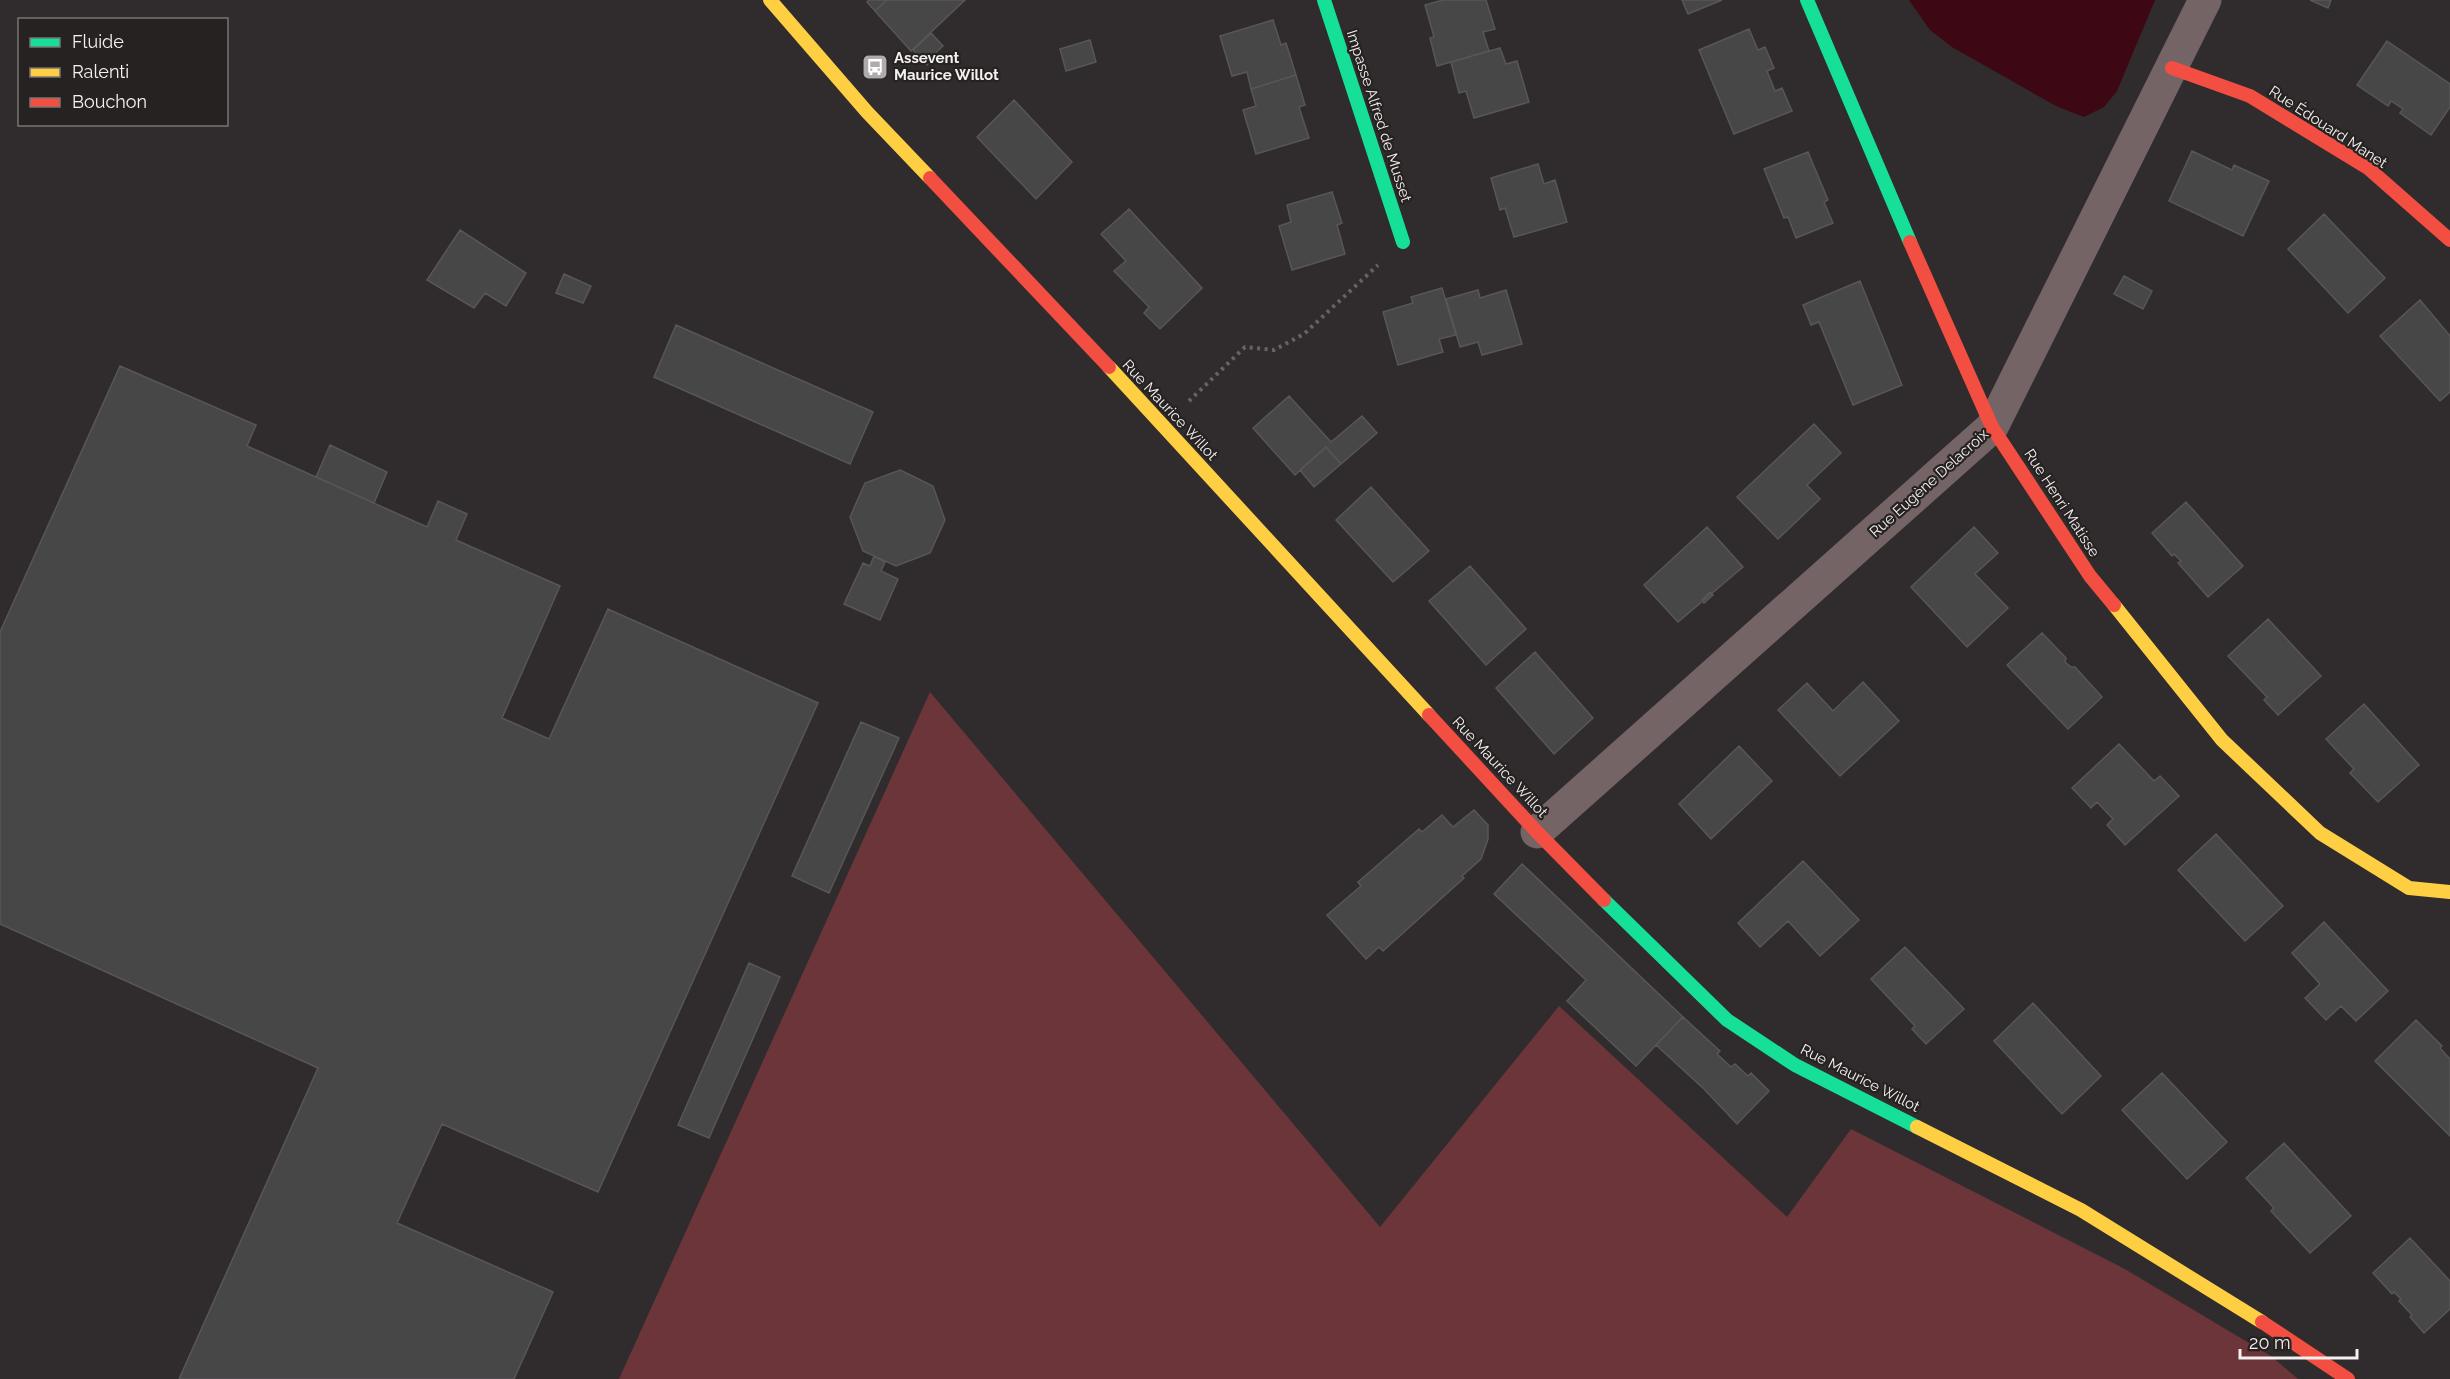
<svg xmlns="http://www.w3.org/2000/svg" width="2450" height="1379" font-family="Raleway,sans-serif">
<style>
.green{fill:#6b353a}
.water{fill:#3d0713}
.building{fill:#474748;stroke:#585657;stroke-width:1.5}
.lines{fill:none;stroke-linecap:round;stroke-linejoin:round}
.path{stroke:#6c6162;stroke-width:4;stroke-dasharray:3 4.5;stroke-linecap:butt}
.street{stroke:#756466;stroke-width:33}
.fast{stroke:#16e098;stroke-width:14}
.slow{stroke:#ffcf43;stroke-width:14}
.jam{stroke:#f24e42;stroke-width:14}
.labels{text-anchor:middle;stroke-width:4.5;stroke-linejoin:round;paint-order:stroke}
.poi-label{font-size:15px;font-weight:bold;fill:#f3f0f0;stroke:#272222;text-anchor:start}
.street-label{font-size:15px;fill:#f3f0f0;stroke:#272222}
</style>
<rect width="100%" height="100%" fill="#302c2d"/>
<path class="green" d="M930,692L1380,1227L1559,1006L1787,1217L1851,1129L2123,1268L2271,1356L2298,1379H619Z"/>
<path class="water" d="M1909,0H2155L2117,91L2104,107L2084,117L2056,106L1952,47L1930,30Z"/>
<path class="building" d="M869,0H887L875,11L867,2Z
M887,0H965L911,51L875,11Z
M1443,0H1486L1495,29L1483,32L1489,51L1437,66L1430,38L1434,37L1425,5Z
M1682,0H1722L1688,14Z
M2310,0H2331L2328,8Z
M1273,20L1281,45L1286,43L1296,75L1251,89L1247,72L1232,76L1220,36Z
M1749,29L1758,50L1765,47L1774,68L1767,71L1775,91L1782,88L1792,111L1734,134L1699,50Z
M931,33L943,46L931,57L933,59L927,65L913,50Z
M1090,40L1096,62L1066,71L1060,49Z
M2387,41L2450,84V107L2431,135L2400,113L2403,109L2391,101L2388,106L2357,85Z
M1500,48L1506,64L1517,61L1529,102L1474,118L1466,91L1459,93L1451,62Z
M1296,75L1305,105L1299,107L1309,138L1256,154L1243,110L1256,106L1251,89Z
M1014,100L1072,162L1036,199L977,137Z
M2192,151L2232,170L2234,165L2269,181L2243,236L2169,201Z
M1808,152L1828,200L1824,202L1833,223L1796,238L1788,217L1784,218L1764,169Z
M1538,164L1544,184L1555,180L1567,222L1514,237L1505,208L1500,210L1491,178Z
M1332,192L1342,223L1337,225L1345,254L1292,270L1279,226L1291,222L1287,205Z
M1129,209L1202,288L1160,329L1144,313L1149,307L1114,271L1126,261L1101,234Z
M2324,214L2385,278L2348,313L2288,249Z
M460,230L526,273L506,306L485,293L474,308L427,280Z
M564,274L591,286L583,303L556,293Z
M2124,276L2152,291L2143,309L2114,294Z
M1860,281L1902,385L1853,405L1819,322L1811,325L1803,305Z
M1442,288L1456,335L1439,339L1443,352L1398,365L1383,312L1413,303L1411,297Z
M1478,290L1480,298L1506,290L1522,344L1482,355L1478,342L1460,347L1446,299Z
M2420,300L2450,336V392L2440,401L2380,336Z
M676,325L873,412L850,464L654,377Z
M120,366L256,425L247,446L427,527L438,501L467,514L456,540L560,586L502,718L549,739L608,609L818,703L598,1192L442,1124L397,1223L553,1292L514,1379H179L318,1068L0,924V632Z
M1289,396L1331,442L1362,416L1377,433L1341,464L1326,447L1295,475L1253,428Z
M1814,424L1841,453L1807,485L1820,499L1778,539L1737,497Z
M330,445L387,472L374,503L316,477Z
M1326,447L1341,464L1314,487L1300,470Z
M900,470L933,486L945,520L930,553L896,566L863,551L850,517L865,483Z
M1371,487L1429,551L1393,582L1336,520Z
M2186,502L2243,566L2208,597L2178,563L2181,561L2174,554L2172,556L2152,533Z
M1707,527L1743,567L1678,622L1644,585Z
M1974,527L1998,553L1975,574L2008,608L1967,647L1911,587Z
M874,556L885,562L881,571L898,579L880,620L844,604L863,563L870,566Z
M1470,566L1526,629L1486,665L1429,601Z
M1710,592L1713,595L1704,603L1702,600Z
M2268,619L2321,676L2278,715L2264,700L2267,697L2228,656Z
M2042,633L2066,658L2065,662L2071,667H2075L2102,697L2068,729L2007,665Z
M1535,652L1593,718L1554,754L1496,688Z
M1863,682L1899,721L1840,776L1778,710L1807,683L1833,711Z
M2364,704L2419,765L2378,802L2350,773L2354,769L2326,739Z
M861,722L899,738L829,893L792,876Z
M2119,744L2154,781L2160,776L2179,796L2125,845L2107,825L2113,819L2097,802L2091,808L2072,788Z
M1739,746L1772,781L1711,839L1679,804Z
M1474,810L1488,825V839L1481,859L1462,876L1464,878L1383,951L1379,947L1366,959L1327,915L1361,886L1358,882L1419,829L1422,832L1442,815L1453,827Z
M2216,834L2283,906L2245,941L2178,870Z
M1803,861L1859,920L1820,956L1788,921L1760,947L1738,923Z
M1522,864L1683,1017L1636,1066L1567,1001L1586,980L1494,894Z
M2324,922L2388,991L2356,1021L2341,1006L2326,1020L2305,998L2320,984L2292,953Z
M1905,947L1964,1009L1926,1044L1912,1029L1915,1026L1871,979Z
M749,963L780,977L709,1138L678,1125Z
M2033,1003L2101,1076L2062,1114L1994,1041Z
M1683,1017L1720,1051L1717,1054L1731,1067L1735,1064L1748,1076L1751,1073L1769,1091L1737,1124L1704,1089L1656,1045Z
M2416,1020L2442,1046L2440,1048L2450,1059V1136L2375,1061Z
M2162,1073L2227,1142L2187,1179L2122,1110Z
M2284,1143L2351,1216L2310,1253L2271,1211L2274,1208L2246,1178Z
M2410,1238L2450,1281V1309L2424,1333L2410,1317L2412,1315L2399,1301L2401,1299L2394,1292L2392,1294L2373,1273Z"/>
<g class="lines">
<path class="path" d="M1189,401L1245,347L1274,350L1304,334L1378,265"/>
<path class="street" d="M1537,832L1992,427L2205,0"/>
<path class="fast" d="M1324,0L1403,242
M1807,0L1910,242
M1604,900L1727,1020L1795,1065L1917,1127"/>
<path class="slow" d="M770,0L867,112L930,178
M1109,367L1429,715
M2114,605L2222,740L2320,833L2409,888L2450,892
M1917,1127L2081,1210L2262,1322"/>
<path class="jam" d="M2172,68L2250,96L2368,168L2450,240
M930,178L1109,367
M1910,242L1992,427L2090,576L2114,605
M1429,715L1537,832L1604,900
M2262,1322L2348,1379"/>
</g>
<defs>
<g id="bus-square" transform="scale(1.35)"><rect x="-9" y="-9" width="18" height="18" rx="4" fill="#afabac" stroke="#272222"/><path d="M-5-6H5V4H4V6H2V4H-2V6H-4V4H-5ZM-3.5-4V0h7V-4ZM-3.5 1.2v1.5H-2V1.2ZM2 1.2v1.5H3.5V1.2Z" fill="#fff"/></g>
</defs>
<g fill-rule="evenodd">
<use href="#bus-square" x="875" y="67"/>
</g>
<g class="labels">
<g class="poi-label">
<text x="894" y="63">Assevent<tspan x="894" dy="17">Maurice Willot</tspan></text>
</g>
<g class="street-label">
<text transform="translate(1379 116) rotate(72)" y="5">Impasse Alfred de Musset</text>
<text transform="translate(2328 127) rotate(33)" y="5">Rue Édouard Manet</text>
<text transform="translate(1170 410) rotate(47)" y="5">Rue Maurice Willot</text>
<text transform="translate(1929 483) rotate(-42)" y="5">Rue Eugène Delacroix</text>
<text transform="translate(2062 503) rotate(57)" y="5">Rue Henri Matisse</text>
<text transform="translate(1500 767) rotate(47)" y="5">Rue Maurice Willot</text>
<text transform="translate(1860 1078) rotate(27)" y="5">Rue Maurice Willot</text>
</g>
</g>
<rect x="18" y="18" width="210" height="108" fill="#272222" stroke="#797474" stroke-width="1.5"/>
<rect x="30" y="38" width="30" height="9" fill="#16e098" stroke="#797474" stroke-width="1.5"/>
<text x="72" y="48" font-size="18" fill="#f3f0f0">Fluide</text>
<rect x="30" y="68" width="30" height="9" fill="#ffcf43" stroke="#797474" stroke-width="1.5"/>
<text x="72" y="78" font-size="18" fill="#f3f0f0">Ralenti</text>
<rect x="30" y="98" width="30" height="9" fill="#f24e42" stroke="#797474" stroke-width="1.5"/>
<text x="72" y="108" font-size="18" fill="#f3f0f0">Bouchon</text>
<path d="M2240 1349v9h117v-9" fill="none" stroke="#f3f0f0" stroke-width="3"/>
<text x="2249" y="1349" font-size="18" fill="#f3f0f0" stroke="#272222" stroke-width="4.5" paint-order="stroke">20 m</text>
</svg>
